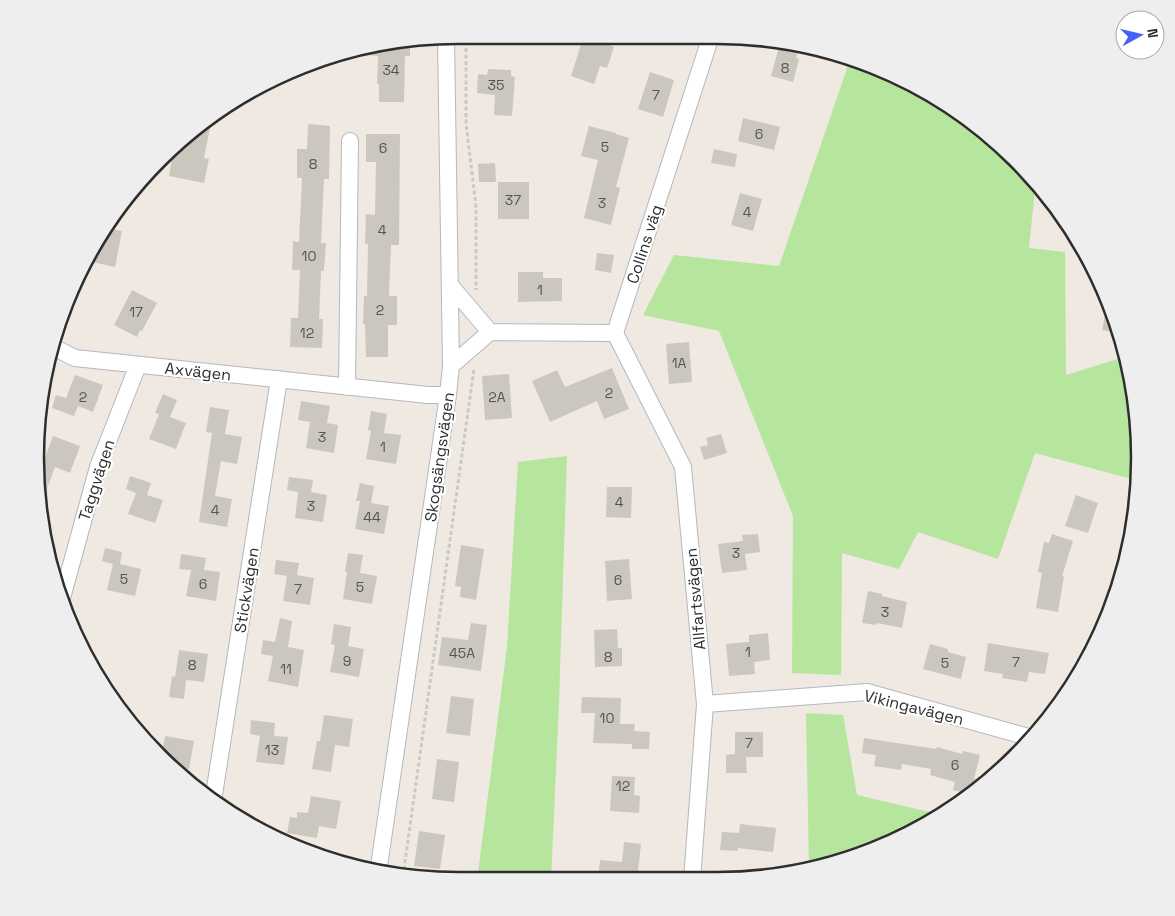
<svg xmlns="http://www.w3.org/2000/svg" width="1175" height="916" font-family="'Space Grotesk',sans-serif">
<style>
.green{fill:#b6e59e}
.building{fill:#cbc7bf}
.lines{fill:none;stroke-linecap:round;stroke-linejoin:round}
.street-casing{stroke:#b4b7c1;stroke-width:18}
.path{stroke:#c9c9c9;stroke-width:3;stroke-dasharray:4 2.5;stroke-linecap:butt}
.street{stroke:#fff;stroke-width:16}
.labels{text-anchor:middle;stroke-width:4.5;stroke-linejoin:round;paint-order:stroke}
.number-label{font-size:14px;fill:#555452}
.street-label{font-size:16px;fill:#2e2e2e;stroke:#fff}
.rim{fill:none;stroke:#2e2e2e;stroke-width:2.5}
</style>
<rect width="100%" height="100%" fill="#efe9e1"/>
<path class="green" d="M851,57L975,123L1036,180L1029,248L1065,252L1066,375L1121,358L1127,361L1136,403L1139,481L1035,453L998,559L918,532L899,569L842,553L841,675L792,673L793,516L719,331L643,315L674,255L779,266Z
M567,456L559,702L551,881H477L507,647L518,462Z
M806,713L843,715L857,795L942,815L929,824L853,859L809,867Z"/>
<path class="building" d="M584,35H614L611,46L614,47L607,68L600,66L594,84L571,76Z
M410,41V56H405L404,102H379V84H377L378,56L368,55V47Z
M780,43L799,47L796,58L799,59L793,82L771,76Z
M488,69L511,70V76L515,77L512,116L494,115L495,95L477,93L478,74L487,75Z
M650,72L674,80L663,117L638,109Z
M212,118L204,158L209,159L204,183L169,176L173,152L180,153L183,140Z
M743,118L780,127L774,150L738,141Z
M308,124L330,126L329,179H324L321,243H326L324,271H321L319,319H323L322,348L290,347L291,318H298L300,270H292L293,241L299,242L302,178H297V149H307Z
M589,126L616,133V134L629,138L616,187L620,188L611,225L584,218L598,160L581,156Z
M366,134H400L399,245H391L389,296H397V325H388V357H366L365,324H363L364,296H367L368,244H365L366,214L375,215L376,162H366Z
M714,149L737,154L735,167L711,163Z
M495,163L496,182H479L478,164Z
M498,182H529V219H498Z
M740,193L762,199L753,231L731,225Z
M106,228L122,231L115,267L92,262L96,241Z
M597,253L614,255L611,273L595,270Z
M518,272H543V278H562V301L518,302Z
M132,290L157,303L142,331L140,330L137,337L114,325Z
M1108,300L1117,322L1120,333L1102,330Z
M689,342L692,382L669,384L666,344Z
M612,368L629,409L604,419L597,401L550,422L532,381L557,370L565,387Z
M509,374L512,418L485,420L482,376Z
M75,375L103,385L93,412L78,406L74,416L52,408L56,395L66,398Z
M163,394L177,400L170,417L186,423L176,449L149,439L159,414L155,413Z
M301,401L330,406L327,423L338,425L334,453L306,448L310,422L298,420Z
M210,407L229,410L225,434L242,437L237,464L221,461L215,496L232,499L227,527L199,522L212,433L206,432Z
M371,411L387,414L384,433L401,435L396,464L366,459L371,431L368,430Z
M721,434L727,453L704,460L700,447L708,445L706,438Z
M53,436L80,446L70,473L55,467L41,505L35,457L44,460Z
M130,476L151,483L147,495L163,500L155,523L128,514L136,493L126,489Z
M289,477L313,480L311,492L327,495L323,522L295,518L298,492L287,490Z
M360,483L374,486L371,503L389,506L384,534L355,529L360,501H356Z
M607,487H632L631,518L606,517Z
M1076,495L1098,503L1088,533L1065,526Z
M758,534L760,552L745,554L747,570L722,573L718,544L743,541L742,535Z
M1052,534L1073,541L1062,576L1064,577L1058,612L1036,608L1042,573L1038,572L1044,542L1049,543Z
M461,545L484,549L476,600L460,597L461,587L455,586Z
M105,548L122,552L120,564L141,569L135,596L107,590L113,564L102,561Z
M348,553L363,555L360,573L377,576L372,604L343,599L347,572H345Z
M181,554L206,558L204,570L220,572L216,601L186,596L191,570L179,569Z
M629,559L632,599L607,601L605,561Z
M276,560L299,563L297,575L314,578L310,605L283,601L287,576L274,574Z
M868,591L882,594V596L907,602L902,628L877,623L876,625L862,623Z
M280,618L292,621L288,647L304,650L298,687L268,681L273,656L261,654L263,640L275,642Z
M471,623L487,625L481,671L438,665L442,637L468,640Z
M334,624L351,627L348,646L364,649L359,677L330,672L335,645L331,644Z
M617,629L618,648H622V666L595,667L594,630Z
M768,633L770,660L754,662L755,674L729,676L726,644L749,642V635Z
M988,643L1049,653L1045,674L1029,672L1027,682L1002,678L1003,674L984,671Z
M930,644L948,649V652L966,657L961,679L923,669Z
M179,650L208,654L204,682L186,680L184,699L169,697L172,676L175,677Z
M451,696L474,699L470,736L446,733Z
M582,697L621,698L620,724H635L634,731L650,732L649,749H632V744L593,743L595,713H581Z
M324,715L353,719L349,747L335,745L331,772L312,769L317,741H320Z
M251,720L275,723L274,736L288,737L284,765L256,762L260,736L250,734Z
M735,732H763V757H746L747,773H726V755L735,754Z
M165,736L194,741L189,769L170,766L161,759Z
M864,738L936,749L937,747L962,754L963,751L980,755L974,779L987,782L971,794L953,790L955,782L930,775L931,769L902,764L901,770L874,766L876,755L862,753Z
M437,759L459,762L454,802L432,799Z
M612,776L635,777L634,795L640,796L639,813L610,811Z
M311,796L341,801L336,829L319,826L317,838L287,833L290,817L297,818V812L308,813Z
M740,824L776,828L773,852L738,848V851L720,850L722,832L739,833Z
M419,831L445,835L440,869L414,866Z
M624,842L641,844L637,880L598,881L600,860L622,862Z"/>
<g class="lines">
<g class="street-casing">
<path id="street" d="M450,285L490,332L615,333L711,36
M615,333L683,467L705,704L692,880
M51,346L75,358L428,395H448
M451,366L490,332
M347,387L350,141
M62,598L98,467L138,365
M705,704L867,692L1032,738
M213,801L279,379
M378,873L448,395L451,366L446,37"/>
</g>
<path class="path" d="M466,35V123L476,206V290
M403,876L474,369"/>
<use href="#street" class="street"/>
</g>
<g class="labels">
<g class="number-label">
<text x="785" y="73">8</text>
<text x="391" y="75">34</text>
<text x="496" y="90">35</text>
<text x="656" y="100">7</text>
<text x="759" y="139">6</text>
<text x="605" y="152">5</text>
<text x="383" y="153">6</text>
<text x="313" y="169">8</text>
<text x="513" y="205">37</text>
<text x="602" y="208">3</text>
<text x="747" y="217">4</text>
<text x="382" y="235">4</text>
<text x="309" y="261">10</text>
<text x="540" y="295">1</text>
<text x="380" y="315">2</text>
<text x="136" y="317">17</text>
<text x="307" y="338">12</text>
<text x="679" y="368">1A</text>
<text x="609" y="398">2</text>
<text x="83" y="402">2</text>
<text x="497" y="402">2A</text>
<text x="322" y="442">3</text>
<text x="383" y="452">1</text>
<text x="619" y="507">4</text>
<text x="311" y="511">3</text>
<text x="215" y="515">4</text>
<text x="372" y="522">44</text>
<text x="736" y="558">3</text>
<text x="124" y="584">5</text>
<text x="618" y="585">6</text>
<text x="203" y="589">6</text>
<text x="360" y="592">5</text>
<text x="298" y="594">7</text>
<text x="885" y="617">3</text>
<text x="748" y="657">1</text>
<text x="462" y="658">45A</text>
<text x="608" y="662">8</text>
<text x="347" y="666">9</text>
<text x="1016" y="667">7</text>
<text x="945" y="668">5</text>
<text x="192" y="670">8</text>
<text x="286" y="674">11</text>
<text x="607" y="723">10</text>
<text x="749" y="748">7</text>
<text x="272" y="755">13</text>
<text x="955" y="770">6</text>
<text x="623" y="791">12</text>
</g>
<g class="street-label">
<text transform="translate(644 244) rotate(-72)" y="6">Collins väg</text>
<text transform="translate(198 371) rotate(6)" y="6">Axvägen</text>
<text transform="translate(439 457) rotate(-82)" y="6">Skogsängsvägen</text>
<text transform="translate(96 480) rotate(-72)" y="6">Taggvägen</text>
<text transform="translate(246 590) rotate(-81)" y="6">Stickvägen</text>
<text transform="translate(695 599) rotate(-95)" y="6">Allfartsvägen</text>
<text transform="translate(914 707) rotate(14)" y="6">Vikingavägen</text>
</g>
</g>
<path d="M0 0H1175V916H0ZM458 44H717A414 414 0 0 1 1131 458V458A414 414 0 0 1 717 872H458A414 414 0 0 1 44 458V458A414 414 0 0 1 458 44Z" fill="#eee" fill-rule="evenodd"/>
<path class="rim" d="M458 44H717A414 414 0 0 1 1131 458V458A414 414 0 0 1 717 872H458A414 414 0 0 1 44 458V458A414 414 0 0 1 458 44Z"/>
<g transform="translate(1140 35) rotate(82)"><circle r="24" fill="#ffffff" stroke="#ababab"/>
<path d="M0-4L9 19L0 12L-9 19Z" fill="#4264fb"/>
<text y="-8" font-size="14" font-weight="bold" text-anchor="middle" fill="#2e2e2e">N</text>
</g>
</svg>
